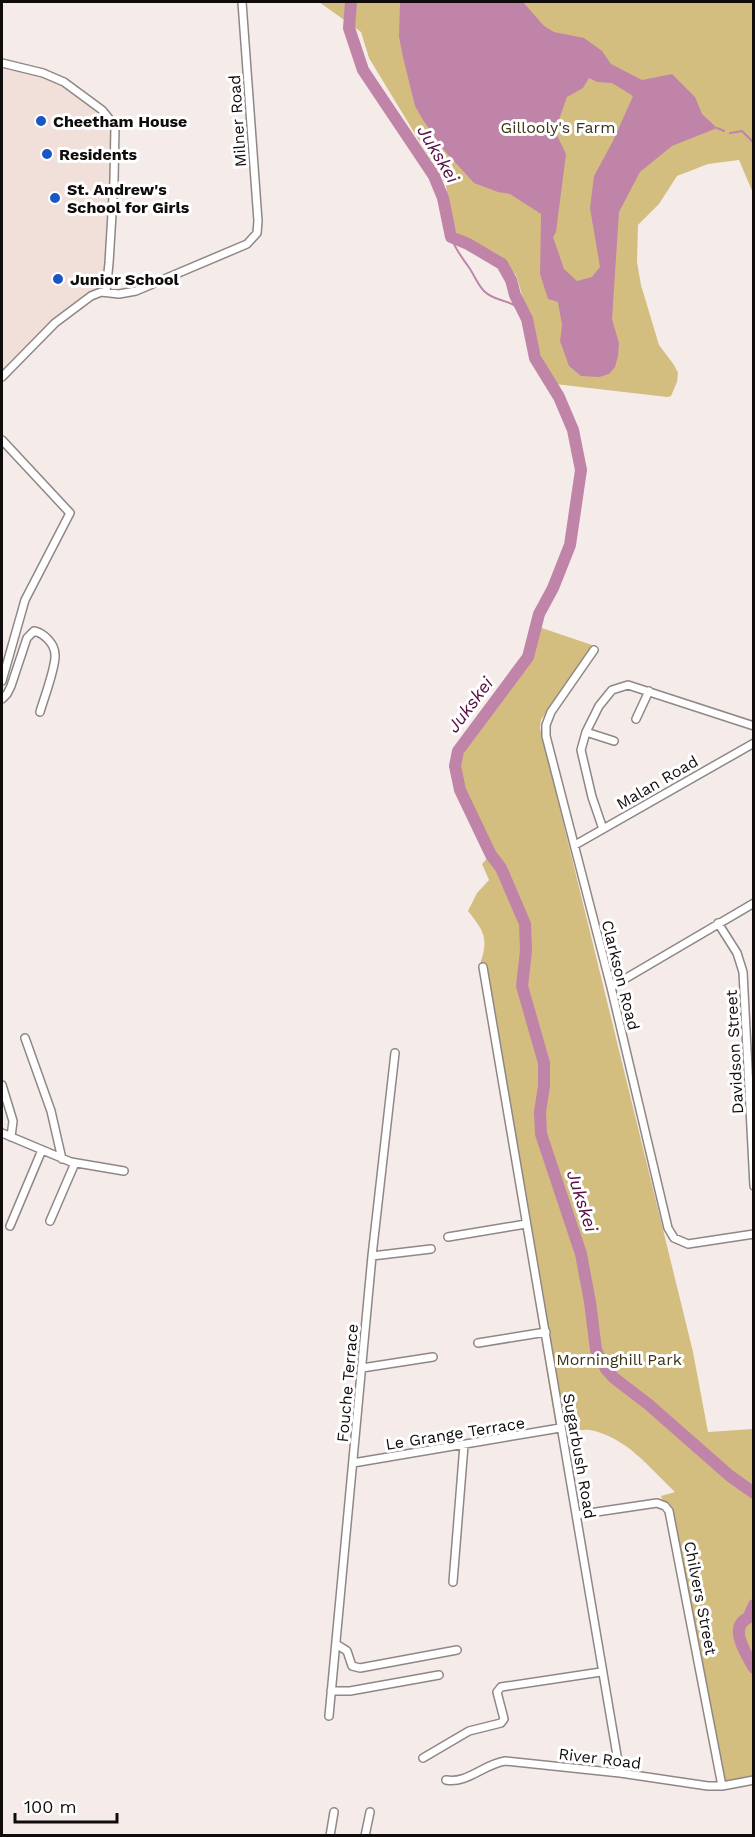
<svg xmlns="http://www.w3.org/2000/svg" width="755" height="1837" font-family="'Work Sans',sans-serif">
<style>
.built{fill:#f1dfda}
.green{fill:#d3be80}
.water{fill:#c084a9;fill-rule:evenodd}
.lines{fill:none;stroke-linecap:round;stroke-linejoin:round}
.stream{stroke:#c084a9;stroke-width:2}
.river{stroke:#c084a9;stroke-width:12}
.street-casing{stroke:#8f8785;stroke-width:10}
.street{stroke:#fff;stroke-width:7}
.poi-dot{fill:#1958c4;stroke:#fff;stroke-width:2}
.labels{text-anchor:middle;stroke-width:6;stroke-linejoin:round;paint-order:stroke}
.poi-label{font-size:16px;font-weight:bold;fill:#0f0c0b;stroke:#fff;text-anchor:start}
.street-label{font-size:16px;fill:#0f0c0b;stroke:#fff}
.park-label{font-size:16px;fill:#3d3315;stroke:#fff}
.water-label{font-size:18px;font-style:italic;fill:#560e41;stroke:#fff}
</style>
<rect width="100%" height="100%" fill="#f5ece9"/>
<path class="built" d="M2,67L46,77L61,84L101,112L110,122L113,142L105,277L100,287L2,373Z"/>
<path class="green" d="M319,2H753V193L739,160L708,164L677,176L659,204L638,225L637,262L641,285L659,345L674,365L678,373L677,382L671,396L667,397L555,384L545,370L516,275L506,263L466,242L457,234L449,210L446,185L369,58L361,32Z
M536,626L592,645L541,720L540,728L693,1352L708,1432L753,1429V1781L722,1786L671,1526L661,1496L675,1492C650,1468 626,1437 590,1430C580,1429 567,1433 557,1434L480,964C489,939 484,931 468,911L477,893L489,880L482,864L491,854C475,822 451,788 458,751L528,658Z"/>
<path class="water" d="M400,2H523L544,26L554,32L584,38L602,51L611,64L642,80L672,74L695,97L702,114L717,128L672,146L640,172L619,212L612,319L619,343L618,356L615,367L609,374L599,377L581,376L569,366L560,341L562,325L558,302L548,299L540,274L541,214L510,194L498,192L474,183L442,148L423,120L415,106L403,57L399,37ZM589,78L597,82L612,83L633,96L613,141L594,176L590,208L600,267L592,277L577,281L564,269L553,237L556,232L566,154L555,131L567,97L583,88Z"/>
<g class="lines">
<path class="stream" d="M717,128L724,131
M730,133L742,131L754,143
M451,237C455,249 461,256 468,266C474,274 477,284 484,291C498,305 512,295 527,319"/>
<path class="river" d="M351,2L349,28L363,70L434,176L443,198L451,237L468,244L502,264L511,280L515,295L527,319L535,358L559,397L573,430L581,470L570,545L553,588L539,614L528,657L458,751L455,766L460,790L491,855L501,868L525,924L526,951L522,986L544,1063V1086L540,1112L541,1134L581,1254L590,1302L596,1350L606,1369L614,1378L648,1404L730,1476L754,1493
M754,1605L748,1618C728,1627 746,1654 754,1668"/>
<g class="street-casing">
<path id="street" d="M2,63L43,73L64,82L102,110L115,126L114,181L109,263L106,292
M2,377L55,323L91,296L101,292L119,294L136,291L247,244L257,233L258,221L242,2
M2,440L70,513L25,600L2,681
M594,650L551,712L546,725V736L611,987L668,1228L674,1238L688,1244L754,1234
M2,699L7,694L11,686L27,638L34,631C44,633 55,644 55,655C56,667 44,698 40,712
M636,719L649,691
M586,732L614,741
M603,829L592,797L581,750L586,732L599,706L612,690L628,685L754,726
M575,845L754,743
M718,923L737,953L743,972L754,1186
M483,967L620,1773
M611,987L754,903
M25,1038L51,1111L62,1159
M2,1085L13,1121L11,1137
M2,1133L71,1162L124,1171
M50,1221L75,1163
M10,1226L42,1150
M448,1237L526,1224
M372,1256L431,1249
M478,1343L546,1332
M362,1368L433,1357
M353,1463L560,1428
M576,1515L657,1503L665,1506L669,1511L722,1786
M453,1582L464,1445
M336,1644L347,1651L352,1666L360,1668L457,1650
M331,1691H350L439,1675
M329,1716L372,1256L395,1053
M423,1758L469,1731L501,1723L504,1719L497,1692L501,1687L601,1672
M446,1780C467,1784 484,1764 505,1761L620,1773L708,1786H722L754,1780
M330,1836L334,1812
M365,1836L370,1812"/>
</g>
<use href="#street" class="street"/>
</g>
<g class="poi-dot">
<circle cx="41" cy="121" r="6"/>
<circle cx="47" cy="154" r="6"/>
<circle cx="55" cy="198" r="6"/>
<circle cx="58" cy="279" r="6"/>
</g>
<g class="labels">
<g class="poi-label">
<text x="53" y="127">Cheetham House</text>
<text x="59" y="160">Residents</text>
<text x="67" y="195">St. Andrew's<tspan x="67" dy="18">School for Girls</tspan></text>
<text x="70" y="285">Junior School</text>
</g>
<g class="street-label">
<text transform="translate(237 121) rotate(-94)" y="6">Milner Road</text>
<text transform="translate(657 782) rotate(-30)" y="6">Malan Road</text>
<text transform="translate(621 975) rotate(76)" y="6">Clarkson Road</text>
<text transform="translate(734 1052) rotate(-93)" y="6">Davidson Street</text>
<text transform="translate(347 1383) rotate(-85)" y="6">Fouche Terrace</text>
<text transform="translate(455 1433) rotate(-9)" y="6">Le Grange Terrace</text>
<text transform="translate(580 1456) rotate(80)" y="6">Sugarbush Road</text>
<text transform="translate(701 1598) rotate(79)" y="6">Chilvers Street</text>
<text transform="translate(600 1758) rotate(7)" y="6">River Road</text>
</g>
<g class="park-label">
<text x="558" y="133">Gillooly's Farm</text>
<text x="619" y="1365">Morninghill Park</text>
</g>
<g class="water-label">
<text transform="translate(438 154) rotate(59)" y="6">Jukskei</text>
<text transform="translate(470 705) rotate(-53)" y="6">Jukskei</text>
<text transform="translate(582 1201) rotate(72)" y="6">Jukskei</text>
</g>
</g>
<rect width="755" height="1837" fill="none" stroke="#0f0c0b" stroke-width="6"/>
<path d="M15 1813v9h102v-9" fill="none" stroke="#0f0c0b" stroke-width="3"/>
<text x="24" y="1813" font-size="18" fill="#0f0c0b" stroke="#ffffff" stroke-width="4.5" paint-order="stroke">100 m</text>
</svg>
